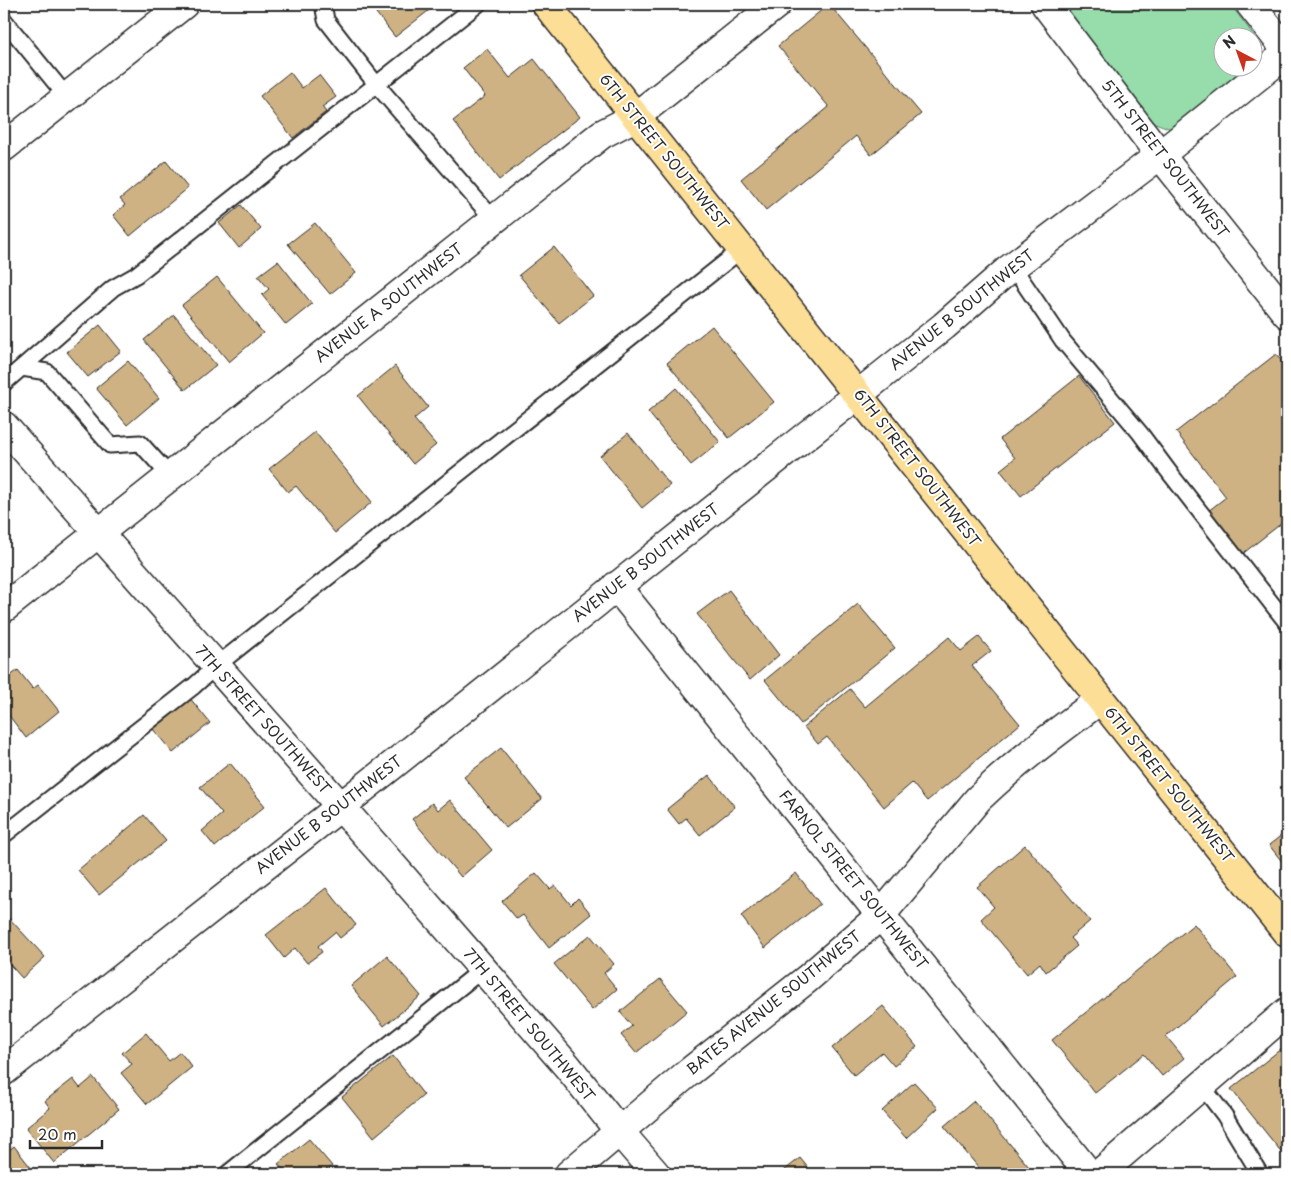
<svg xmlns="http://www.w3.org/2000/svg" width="1291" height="1178" font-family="'Playpen Sans',sans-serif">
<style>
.green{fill:#96ddab;stroke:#60846b}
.building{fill:#ceb283;stroke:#2b2b2b}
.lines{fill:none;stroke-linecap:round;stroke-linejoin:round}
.lane-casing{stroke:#2b2b2b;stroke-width:19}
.street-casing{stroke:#2b2b2b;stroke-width:31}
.secondary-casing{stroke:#2b2b2b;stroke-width:31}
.highway-casing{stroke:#2b2b2b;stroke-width:31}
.lane{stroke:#fff;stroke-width:15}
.street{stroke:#fff;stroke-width:28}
.secondary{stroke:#fff;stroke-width:28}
.highway{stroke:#fdde96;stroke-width:28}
.labels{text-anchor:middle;stroke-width:4;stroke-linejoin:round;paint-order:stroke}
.street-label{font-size:15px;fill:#2b2b2b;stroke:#fff}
</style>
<rect width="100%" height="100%" fill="#fff"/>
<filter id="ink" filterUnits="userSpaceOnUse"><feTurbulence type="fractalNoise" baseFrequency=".02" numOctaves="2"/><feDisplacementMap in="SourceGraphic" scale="10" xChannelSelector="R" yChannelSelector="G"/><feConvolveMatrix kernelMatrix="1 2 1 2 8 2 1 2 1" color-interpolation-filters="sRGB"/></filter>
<g filter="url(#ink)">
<path class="green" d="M1060,4H1230L1262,46L1256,62L1254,64V38H1224V68H1249L1171,129L1150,121Z"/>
<path class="building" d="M369,4H437L395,37Z
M829,4L921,114L871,155L856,136L766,210L741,179L829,107L778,46Z
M487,49L510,78L534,59L580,117L499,180L453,121L485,96L463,68Z
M290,72L302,88L319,75L336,97L322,107L326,112L293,138L260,96Z
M166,161L188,188L130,236L113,215L125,205L120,199Z
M241,205L261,229L239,248L219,223Z
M315,223L356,273L330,294L288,244Z
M554,247L593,296L559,323L519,275Z
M278,261L312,304L286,325L262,295L269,289L258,276Z
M217,277L263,333L229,362L182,305Z
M174,315L216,365L185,390L144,340Z
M100,325L121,351L88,377L67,352Z
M712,326L774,402L729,438L667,363Z
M1276,354L1287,368V519L1241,555L1207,512L1226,497L1176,432Z
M128,361L159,398L127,425L96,388Z
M395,366L428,407L414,419L436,445L413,464L358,396Z
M1079,376L1115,422L1021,496L1000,470L1015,458L1000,439Z
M676,388L720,442L691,465L648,412Z
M315,432L372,502L335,533L296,486L288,492L269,469Z
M628,433L670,485L642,508L600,456Z
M729,590L779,655L750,680L697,614Z
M858,604L895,648L801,724L765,680Z
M949,637L961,651L979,637L991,651L972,666L1020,724L927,801L912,783L884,807L827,737L818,744L804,727L850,689L865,707Z
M18,670L33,689L38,685L59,711L26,738L4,709V681Z
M189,697L210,723L173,753L152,728Z
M501,748L542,799L506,828L464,777Z
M230,763L265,806L215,847L202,831L222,814L200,787Z
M709,775L735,807L700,835L686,818L679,824L667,809Z
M450,800L492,850L461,877L412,819L432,803L438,810Z
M144,815L166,841L99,895L78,870Z
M1287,831V868L1269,845Z
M1025,845L1090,921L1070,938L1077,946L1046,972L1040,963L1027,974L981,919L994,907L977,887Z
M536,873L550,889L555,885L571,905L578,898L591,914L549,948L523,915L517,919L502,901Z
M796,873L820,904L765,948L741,916Z
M326,888L356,925L340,938L335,932L318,946L322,952L307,963L295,948L284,958L266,935Z
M8,917L45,957L22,978L4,958V921Z
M1194,924L1237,977L1166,1036L1184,1058L1162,1076L1144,1054L1095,1093L1052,1040Z
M590,935L614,964L604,973L617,989L592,1010L554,964Z
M387,956L421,996L384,1026L351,986Z
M660,979L687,1011L636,1053L621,1035L632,1026L620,1012Z
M883,1006L917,1047L894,1066L882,1052L854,1075L832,1048Z
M146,1033L169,1061L180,1052L192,1067L147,1104L121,1073L132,1064L122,1053Z
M1287,1044V1159L1231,1089Z
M393,1056L424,1095L374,1137L342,1097Z
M93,1077L119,1109L54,1163L26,1128L50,1108L45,1101L73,1079L80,1088Z
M914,1082L938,1108L906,1138L882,1111Z
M974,1101L1029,1167L1021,1174H984L944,1126Z
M309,1139L332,1166L322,1174H287L278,1164Z
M14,1146L35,1173L36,1174H4V1155Z
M800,1158L813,1174H780Z"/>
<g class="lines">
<g class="lane-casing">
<path id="lane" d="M323,4L326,20L376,84L494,220
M4,20L67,97
M1013,267L1063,341L1140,433L1172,476L1287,623
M22,368L47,372L110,445L140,443L170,476
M4,383L113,288L136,275L478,4
M4,835L194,686L216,666L742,249
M1202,1086L1225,1116L1260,1174
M227,1174L483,969"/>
</g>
<g class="street-casing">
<path id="street" d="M1045,4L1160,155L1287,314
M1250,4L1287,51
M4,426L394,867L568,1067L619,1131L656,1174
M616,586L1089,1174
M4,608L602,134L635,117
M4,1071L340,807L944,326L1008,270L1160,155L1287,53
M569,1174L688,1073L807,979L881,915L978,799C1015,763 1058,731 1100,700
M1099,1174L1287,1012"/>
</g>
<g class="secondary-casing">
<path id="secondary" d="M635,117L777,4
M4,147L184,4"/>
</g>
<g class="highway-casing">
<path id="highway" d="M546,4L1287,933"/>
</g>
<use href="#lane" class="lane"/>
<use href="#street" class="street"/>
<use href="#secondary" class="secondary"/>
<use href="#highway" class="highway"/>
</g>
</g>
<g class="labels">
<g class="street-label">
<text transform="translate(664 152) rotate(51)" y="5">6TH STREET SOUTHWEST</text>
<text transform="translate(1165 159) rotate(52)" y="5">5TH STREET SOUTHWEST</text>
<text transform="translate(389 303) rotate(-38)" y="5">AVENUE A SOUTHWEST</text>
<text transform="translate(962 310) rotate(-39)" y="5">AVENUE B SOUTHWEST</text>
<text transform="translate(917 468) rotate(52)" y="5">6TH STREET SOUTHWEST</text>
<text transform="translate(646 563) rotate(-38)" y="5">AVENUE B SOUTHWEST</text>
<text transform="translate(263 720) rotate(48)" y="5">7TH STREET SOUTHWEST</text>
<text transform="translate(1169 785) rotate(51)" y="5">6TH STREET SOUTHWEST</text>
<text transform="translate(329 815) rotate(-38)" y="5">AVENUE B SOUTHWEST</text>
<text transform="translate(853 880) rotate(51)" y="5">FARNOL STREET SOUTHWEST</text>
<text transform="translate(774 1003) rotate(-39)" y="5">BATES AVENUE SOUTHWEST</text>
<text transform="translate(529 1025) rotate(50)" y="5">7TH STREET SOUTHWEST</text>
</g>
</g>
<rect width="1291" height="1178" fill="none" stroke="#fff" stroke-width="20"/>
<rect x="10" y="10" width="1271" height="1158" fill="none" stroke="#2b2b2b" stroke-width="2" filter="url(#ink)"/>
<g transform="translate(1238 52) rotate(319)"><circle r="24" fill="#ffffff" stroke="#aaaaaa"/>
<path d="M0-4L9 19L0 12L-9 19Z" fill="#c8321e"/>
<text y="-8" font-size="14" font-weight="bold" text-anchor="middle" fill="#2b2b2b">N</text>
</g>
<path d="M30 1140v8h72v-8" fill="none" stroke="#2b2b2b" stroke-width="2.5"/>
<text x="38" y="1140" font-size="15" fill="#2b2b2b" stroke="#ffffff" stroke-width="4" paint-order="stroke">20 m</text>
</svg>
